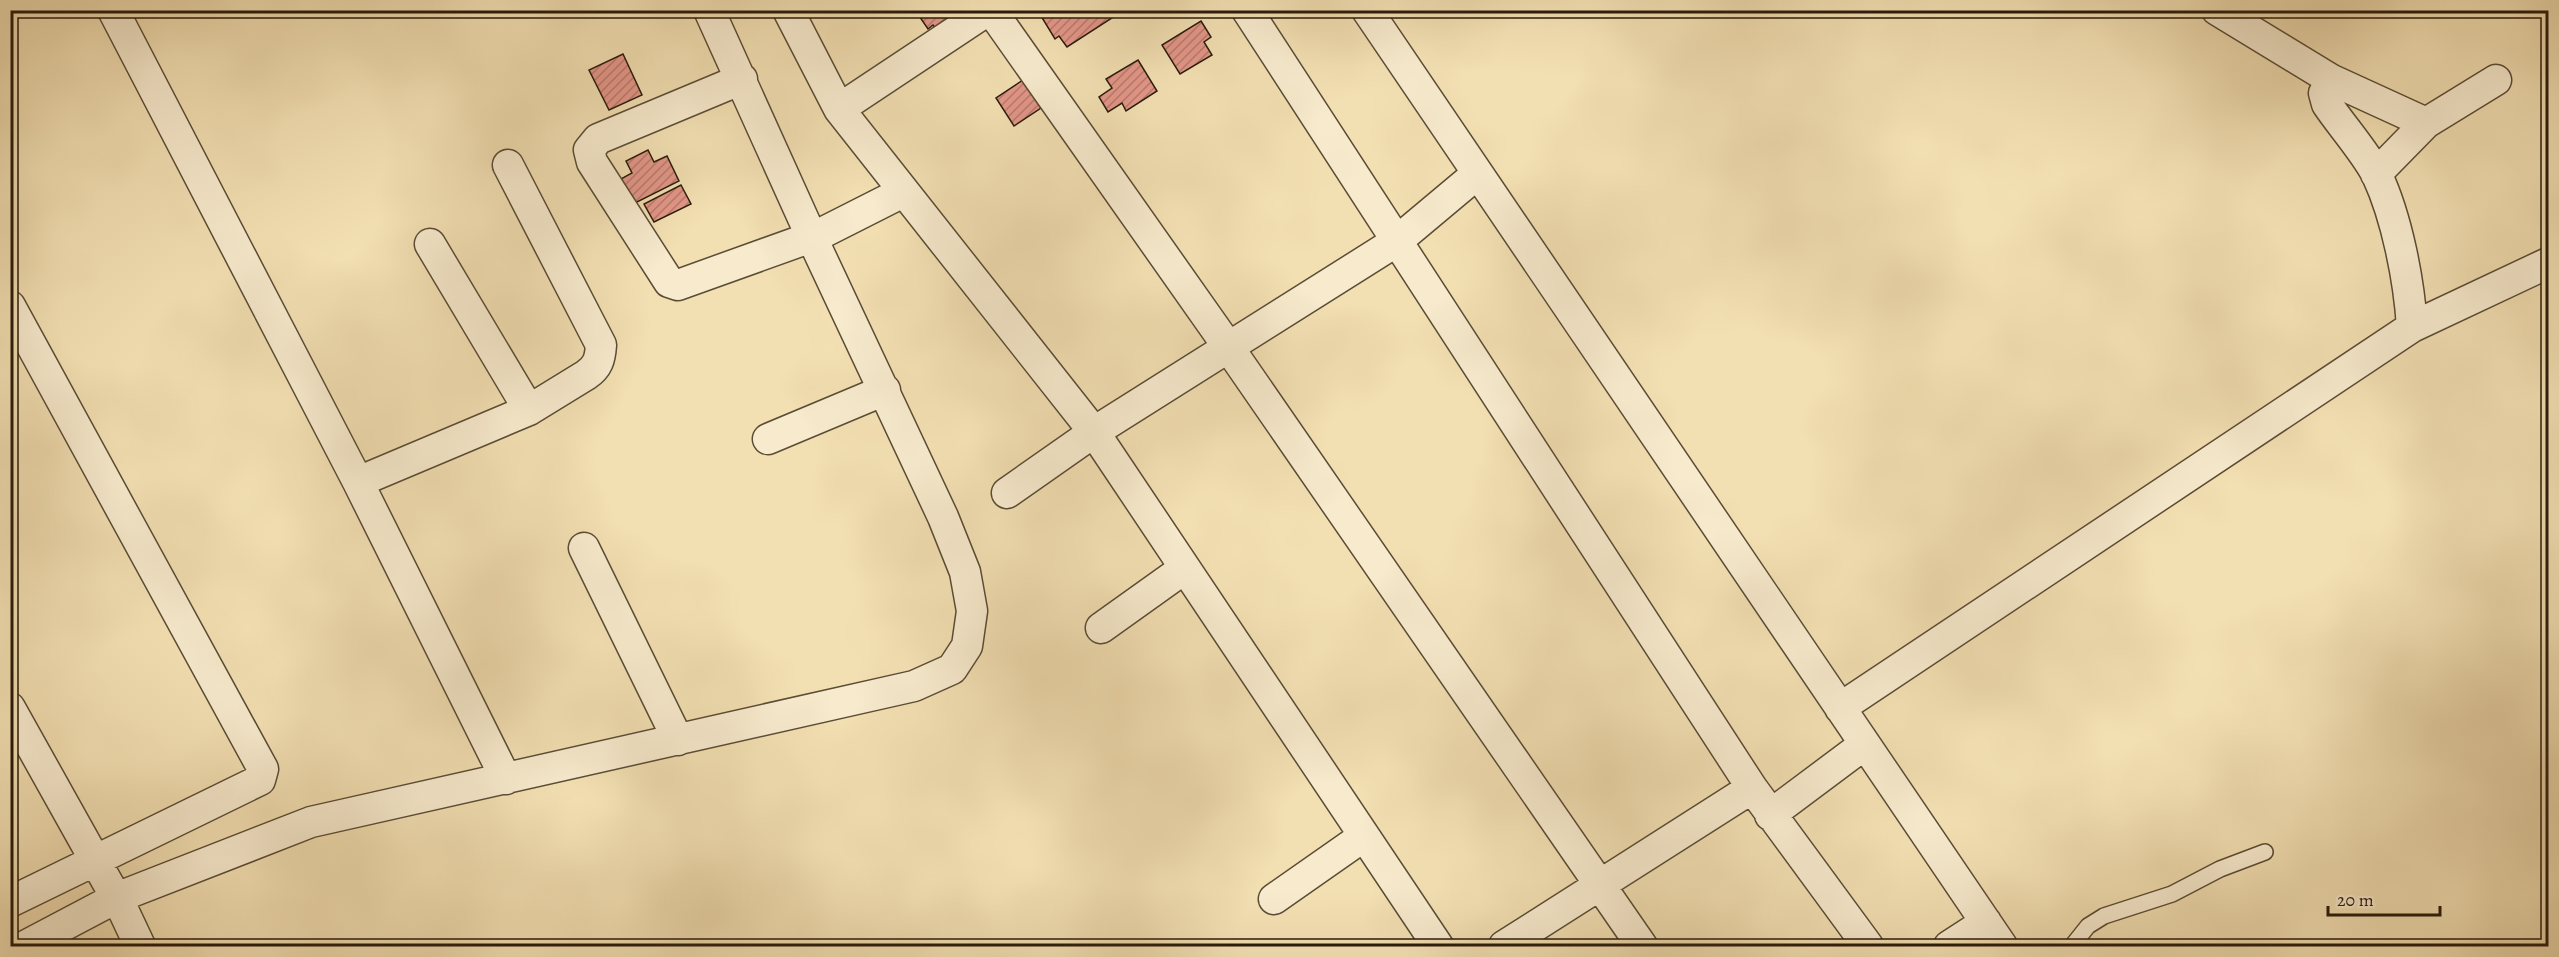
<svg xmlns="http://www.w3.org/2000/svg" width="2559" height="957" font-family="Alegreya,serif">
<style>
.building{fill:url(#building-hatch);stroke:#281b0b;stroke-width:1.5}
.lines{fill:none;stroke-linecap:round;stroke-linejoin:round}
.lane-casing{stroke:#5a4c35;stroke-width:18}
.street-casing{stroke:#5a4c35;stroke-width:33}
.lane{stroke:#f7eacd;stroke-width:15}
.street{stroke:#f7eacd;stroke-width:30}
</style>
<defs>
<pattern id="building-hatch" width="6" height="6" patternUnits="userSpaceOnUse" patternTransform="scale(1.5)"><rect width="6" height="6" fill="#e39688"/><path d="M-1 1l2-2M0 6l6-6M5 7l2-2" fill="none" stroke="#b87a6d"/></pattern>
</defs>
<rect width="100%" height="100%" fill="#f2dfb2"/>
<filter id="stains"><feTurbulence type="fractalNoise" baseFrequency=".00333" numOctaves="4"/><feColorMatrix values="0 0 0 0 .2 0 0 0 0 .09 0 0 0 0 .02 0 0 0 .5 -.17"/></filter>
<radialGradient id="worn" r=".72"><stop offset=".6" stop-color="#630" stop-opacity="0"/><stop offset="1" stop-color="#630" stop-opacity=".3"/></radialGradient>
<path class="building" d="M915,10H956L961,17L938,32L933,25L928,29Z
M1050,10H1112L1115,16L1067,47L1059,36L1055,39L1041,16Z
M1201,21L1211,37L1204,42L1212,55L1180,74L1162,45Z
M623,54L642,95L609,110L589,70Z
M1138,60L1157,91L1126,111L1122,103L1108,112L1099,97L1112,88L1106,79Z
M1023,80L1041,108L1014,126L996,98Z
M648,150L654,162L667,156L679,181L631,205L619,180L632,173L626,161Z
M681,185L691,204L654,222L644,204Z"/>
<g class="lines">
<g class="lane-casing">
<path id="lane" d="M2072,946L2088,926L2104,916L2172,894L2220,869L2265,852"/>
</g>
<g class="street-casing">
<path id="street" d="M113,10L358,482L506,779
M788,10L839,109
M988,10L839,109L1094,432L1438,946
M991,10L1229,348L1642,946
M1247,10L1752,788L1868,946
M1367,10L2002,946
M2217,10L2332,80
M742,79L598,139L589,150L592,162L669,282L678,285L820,234L903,192
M2376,174L2426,123L2496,80
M430,244L529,410
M10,306L263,769L260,780L10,902
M2412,327C2409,280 2397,218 2377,175C2366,153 2341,125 2327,104L2324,93L2332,80L2426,123
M768,439L885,390
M358,482L529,410L586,375C598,367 600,359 601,345L508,165
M1007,493L1094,432L1397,241L1477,174
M584,548L678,740
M1101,628L1185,568
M10,708L124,912L140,946
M1840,708L2412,327L2548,263
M1770,815L1865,744
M1274,899L1364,836
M25,946L116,898L311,822L914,686L952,669L967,646L972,611L965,572L943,517L812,238L709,10
M1504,946L1752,788
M1949,946L1986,922"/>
</g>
<use href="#lane" class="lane"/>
<use href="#street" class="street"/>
</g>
<rect width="2559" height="957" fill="none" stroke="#f2dfb2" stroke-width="36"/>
<rect x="12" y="12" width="2535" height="933" fill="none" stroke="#281b0b" stroke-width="3"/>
<rect x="18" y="18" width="2523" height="921" fill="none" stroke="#281b0b" stroke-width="1.5"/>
<path d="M2328 906v9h112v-9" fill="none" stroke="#281b0b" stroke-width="3"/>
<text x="2337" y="906" font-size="18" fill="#281b0b" stroke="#f7eacd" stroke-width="4.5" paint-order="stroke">20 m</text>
<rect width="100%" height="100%" filter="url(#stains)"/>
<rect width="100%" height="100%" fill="url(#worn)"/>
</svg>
